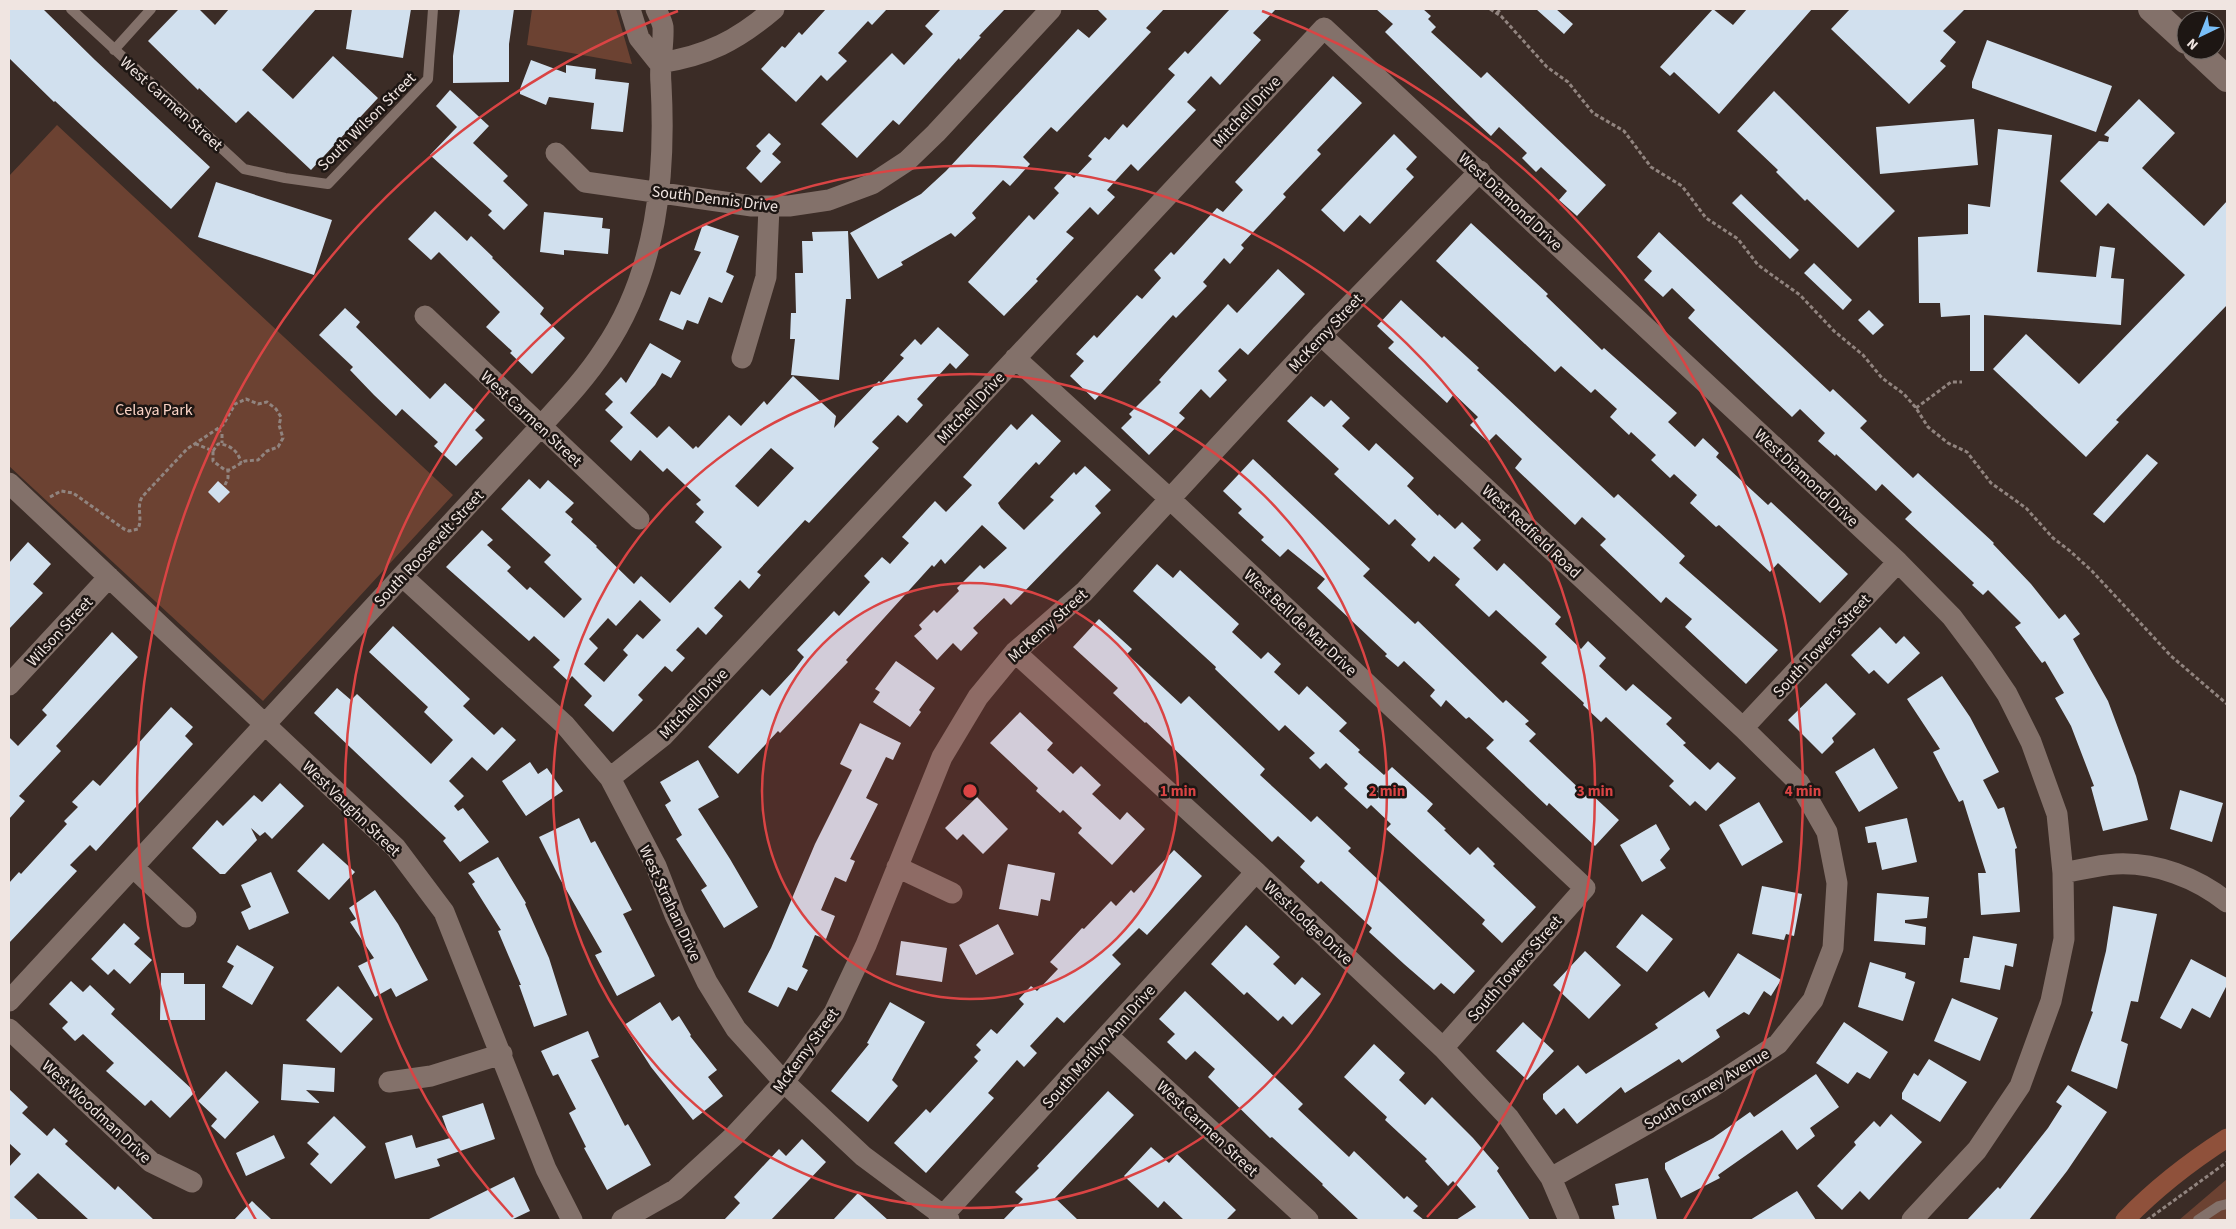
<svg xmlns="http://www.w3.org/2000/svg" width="2236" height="1229" font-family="'Source Sans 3',sans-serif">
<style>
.green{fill:#6c4232}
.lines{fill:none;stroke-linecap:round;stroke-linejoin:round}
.canal{stroke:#8f513b;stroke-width:19}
.building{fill:#d1e0ee;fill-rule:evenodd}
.path{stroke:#91847f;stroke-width:3;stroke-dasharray:4 2.5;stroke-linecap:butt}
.service{stroke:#83716a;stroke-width:10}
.minor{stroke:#83716a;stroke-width:21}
.tertiary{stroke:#83716a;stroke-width:26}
.ring{fill:none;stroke:#da4444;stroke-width:2.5}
.labels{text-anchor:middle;stroke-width:5;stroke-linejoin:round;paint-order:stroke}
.street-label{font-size:16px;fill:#f0e5e1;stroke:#1d1613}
.park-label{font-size:16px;fill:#fbd4c6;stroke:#1d1613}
.centre{fill:#da4444;stroke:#1d1613;stroke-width:2.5}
.ring-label{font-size:15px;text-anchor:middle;font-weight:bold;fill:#da4444;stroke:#1d1613;stroke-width:5;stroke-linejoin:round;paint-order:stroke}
</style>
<rect width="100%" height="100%" fill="#3b2c26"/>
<path class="green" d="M532,9H616L632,64L527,45Z
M57,125L453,495L263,701L9,466V176Z
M2227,1179V1220H2179Z"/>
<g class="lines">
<path class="canal" d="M2125,1220C2155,1189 2191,1161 2227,1138"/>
</g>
<path class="building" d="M9,9H43L95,60L210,167L171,209L55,101L54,102L9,58Z
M179,9H199L215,25L229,9H316L262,70L293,99L333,56L378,98L311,170L248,111L236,123L199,88L198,90L148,41Z
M352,9H411L403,58L346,49Z
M460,9H514L509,44V82L453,83V56Z
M826,9H887L872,25L868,21L838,53L847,61L827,81L821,75L796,102L761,69L782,46L785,48L799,32L802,35Z
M941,9H1005L979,36L981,37L960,60L959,58L899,125L893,120L857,158L821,124L892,53L904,65L933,34L925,26Z
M1097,9H1164L1146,28L1151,32L1106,80L1057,132L1051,127L1023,157L1030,164L1010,186L1003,180L972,213L976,218L955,237L951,233L901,262L903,265L878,279L850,233L921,194L946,171L1078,29L1089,38L1107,19Z
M1230,9H1276L1253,33L1261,40L1220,85L1211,76L1187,102L1196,110L1138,171L1131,164L1107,190L1115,197L1098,215L1090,207L1066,232L1074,238L1036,279L1038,281L1004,316L968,282L1029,215L1034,220L1059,193L1054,188L1068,173L1074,178L1092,159L1088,156L1105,137L1109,140L1123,124L1127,128L1175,75L1168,69L1185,51L1188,54Z
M1376,9H1423L1431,16L1428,19L1436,27L1431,32L1481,78L1487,72L1606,185L1577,216L1559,200L1567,191L1541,167L1536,172L1522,158L1527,153L1499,127L1491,136L1477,123L1385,32L1393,24Z
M1536,9H1556L1573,24L1564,34Z
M1713,9L1733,25L1747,9H1812L1719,114L1674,72L1670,76L1660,67Z
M1850,9H1965L1943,31L1956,42L1940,61L1946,66L1909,104L1831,29Z
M1987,40L2112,86L2096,132L1972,88V82Z
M531,60L566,73V65L596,69L595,79L629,83L623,132L591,129L594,103L549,97L546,105L520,94V89Z
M1333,76L1362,103L1317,150L1321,154L1283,194L1286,197L1241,245L1244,248L1230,264L1224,258L1203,282L1207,286L1176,318L1173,315L1095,400L1070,376L1084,361L1076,354L1094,335L1097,338L1137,295L1142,299L1161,278L1154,270L1171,252L1174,255L1217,208L1223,212L1243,190L1235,182Z
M450,90L489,126L473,143L508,176L503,181L528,205L504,230L488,215L492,211L430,155L457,127L436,106Z
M1774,91L1895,211L1858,248L1807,199L1805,201L1776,172L1778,170L1737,131Z
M2139,99L2175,133L2142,168L2204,226L2227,201V305L2116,420L2119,422L2086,457L1993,369L2026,334L2079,384L2185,275L2108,203L2096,216L2060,181L2099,141L2108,142L2109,137L2104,135Z
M1974,119L1978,165L1880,174L1876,127Z
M1998,129L2052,135L2037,272L2096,277L2100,246L2115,248L2111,278L2124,279L2121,325L1984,315V371H1970V315L1941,317L1940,303H1919L1918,237L1968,234V204L1990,207Z
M769,133L781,144L772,154L781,162L761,183L746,168L761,151L756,146Z
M1394,134L1417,157L1406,169L1414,177L1370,224L1360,215L1344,232L1321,210Z
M216,182L332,220L314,275L198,237Z
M1741,194L1799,250L1790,259L1732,203Z
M435,211L467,241L471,236L493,257L492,258L544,308L540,314L565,338L532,374L510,353L512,351L486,327L500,312L439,252L431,260L408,239Z
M544,212L603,218L602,228L610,229L608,254L564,250V255L540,252Z
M1471,223L1548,294L1546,296L1602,350L1604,348L1677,413L1668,422L1695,447L1703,438L1719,453L1716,457L1768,505L1771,502L1848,574L1820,603L1778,563L1770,572L1719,525L1716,527L1690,503L1697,495L1674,474L1670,478L1651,460L1656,455L1631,432L1629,435L1610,417L1617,409L1595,389L1591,393L1561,366L1555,372L1436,261Z
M703,224L739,236L726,272L734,276L722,303L709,297L698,324L687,320L683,330L659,320L671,291L680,295L701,252L694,250Z
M848,231L851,299H846L839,380L791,375L795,339H790L791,313H796L795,273H803L802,241H813L812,232Z
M1659,232L1830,392L1833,389L1867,421L1860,428L1913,478L1918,473L1994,543L1993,544L2031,584L2059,619L2065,614L2080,634L2073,639L2108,701L2136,776L2148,820L2103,831L2091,787L2094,786L2071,726L2055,698L2064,693L2045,661L2042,663L2015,627L2021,623L1988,590L1983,595L1972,585L1974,583L1905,519L1912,512L1882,484L1876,491L1836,454L1835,456L1818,441L1825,433L1800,409L1792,417L1757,384L1688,318L1695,310L1672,288L1663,297L1644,280L1652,271L1637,257Z
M1814,263L1852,300L1843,310L1804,273Z
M1278,269L1305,294L1248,355L1240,348L1218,371L1227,380L1210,398L1201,389L1179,413L1185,418L1149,455L1121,428L1132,417L1129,414L1161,382L1159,380L1228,304L1237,313Z
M1401,300L1442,338L1444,336L1479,368L1477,370L1614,498L1618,494L1685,556L1679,563L1778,650L1746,684L1685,627L1692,619L1666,597L1661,603L1600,545L1606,539L1582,517L1575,525L1515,468L1522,459L1496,434L1488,442L1470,425L1478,417L1454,394L1447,403L1388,348L1394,342L1377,326Z
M345,308L360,322L356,327L430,399L445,383L485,420L475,430L483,438L456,466L434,446L438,442L402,409L396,416L374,395L350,370L353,367L319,335Z
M1869,310L1884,325L1873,335L1858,320Z
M938,327L969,355L956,369L950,363L917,399L923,405L907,423L898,415L872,442L879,448L809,523L805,520L757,572L761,575L749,589L740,580L714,608L723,616L706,635L698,627L676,650L685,658L672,672L665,666L638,695L643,700L613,732L584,705L592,696L572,676L568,681L553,667L560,660L534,636L529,641L446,567L482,530L493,540L487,545L511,567L507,571L527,590L530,587L564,618L582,599L544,562L551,555L501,509L529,479L540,489L548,480L574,503L565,512L573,519L571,522L597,546L596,547L634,584L641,576L670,603L722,547L695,522L704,512L696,504L701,500L667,468L663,472L640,450L631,461L610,441L623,427L605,410L613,402L605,394L621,377L626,383L650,343L681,361L671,378L662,373L655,385L630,413L657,438L669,426L693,449L696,446L698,448L729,415L741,426L764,401L767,405L793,376L836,416L834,428L879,381L881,383L904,358L900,355L915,339L921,345ZM771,448L794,468L758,507L735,486ZM640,600L661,620L643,639L637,634L623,650L628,655L604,682L584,664L598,648L589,639L608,618L616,626Z
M1311,396L1324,407L1331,400L1350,418L1342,426L1369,451L1376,443L1414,478L1407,486L1438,516L1439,514L1455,529L1462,522L1481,540L1473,548L1497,571L1504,563L1561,617L1555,624L1581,649L1588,641L1606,658L1599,666L1626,691L1633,684L1672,718L1666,724L1686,743L1683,745L1710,770L1718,762L1736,778L1706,811L1695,801L1690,806L1669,786L1674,781L1606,717L1601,722L1583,705L1584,703L1541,663L1547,657L1496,610L1489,617L1455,585L1460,579L1434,556L1429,562L1411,545L1416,539L1395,519L1389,525L1334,474L1339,469L1287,421Z
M1032,414L1061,441L1039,465L1036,462L998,503L1001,508L1024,530L1054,500L1050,497L1074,472L1076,475L1085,466L1111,490L1095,506L1101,513L1011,605L1004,598L973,628L978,633L961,651L953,643L937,660L914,636L922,629L919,625L934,610L937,613L959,591L957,588L980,565L984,569L1007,548L982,525L945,564L941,559L934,567L932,565L846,660L848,662L780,733L778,731L738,774L708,747L762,689L770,696L794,670L804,657L797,650L834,611L839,616L870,582L864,576L882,557L890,564L909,543L902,537L935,501L946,512L972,485L963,477L1011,424L1017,430Z
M2147,454L2158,463L2104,523L2093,514Z
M1253,459L1370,569L1363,576L1415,624L1418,621L1503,703L1506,700L1529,721L1525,724L1536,734L1529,741L1586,795L1589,792L1619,820L1595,846L1549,803L1547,806L1486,748L1494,740L1469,717L1466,719L1446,700L1441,707L1430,696L1435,690L1404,661L1398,667L1385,656L1387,654L1317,588L1325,579L1288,549L1280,557L1261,540L1264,537L1238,513L1242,509L1223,491Z
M218,481L230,492L219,503L208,492Z
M28,542L51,564L33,584L43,593L9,629V563Z
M1157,564L1173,578L1180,570L1239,624L1232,632L1261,659L1268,652L1281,664L1274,672L1299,695L1307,686L1347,723L1339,731L1360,750L1358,752L1384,775L1392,767L1433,804L1427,811L1446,829L1444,830L1470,855L1478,847L1495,864L1493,866L1536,907L1502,943L1482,924L1485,920L1386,829L1391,824L1371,805L1367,809L1344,788L1348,784L1326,763L1320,769L1309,758L1315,753L1285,725L1279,731L1215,669L1216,667L1133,591Z
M1099,619L1132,649L1127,654L1181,704L1189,696L1265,769L1260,775L1311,822L1317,816L1351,848L1348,851L1475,971L1454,994L1441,983L1434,990L1404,964L1369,932L1372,928L1321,881L1318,884L1300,867L1305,861L1278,836L1272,842L1146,722L1145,723L1113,693L1118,688L1073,647Z
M393,626L470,699L463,706L494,735L502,727L516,740L487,771L472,757L449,781L464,796L454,806L458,811L463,808L489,842L460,862L443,841L446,838L314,713L337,688L351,700L357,694L431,764L453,740L424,712L428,707L369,652Z
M1880,627L1896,644L1904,636L1920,653L1888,684L1874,670L1869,674L1851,655Z
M112,632L138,657L56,746L61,751L19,796L25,801L9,819V737L18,746L47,715L42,710Z
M896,661L935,688L919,710L921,712L910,727L873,702L880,692L875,689Z
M1942,676L1970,717L1999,772L1983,780L1998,809L2004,807L2017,848L2015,849L2020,912L1981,915L1978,873H1986L1963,800L1959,802L1933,752L1940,749L1907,699Z
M1826,683L1856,714L1832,738L1834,742L1822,754L1788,720Z
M171,707L193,727L185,736L193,744L96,851L90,845L70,865L77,871L9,943V883L19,872L21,874L67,824L64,821L78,807L72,802L93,780L100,786Z
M1020,712L1053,743L1047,750L1073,774L1081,766L1101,785L1092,794L1120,820L1127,812L1145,829L1112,865L1078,833L1082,828L1063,810L1060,813L1036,791L1038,788L990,743Z
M860,723L901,743L893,760L886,757L866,798L878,804L850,859L855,861L846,882L835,877L821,910L835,916L826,939L815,935L802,967L808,970L797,991L788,987L778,1007L748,992L771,948L815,844L852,770L840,764Z
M1874,748L1898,788L1859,812L1835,772Z
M698,760L719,797L698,809L730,859L758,907L724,928L701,890L707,886L676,839L682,835L665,805L671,801L660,782Z
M530,762L538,774L547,768L563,791L526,816L502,781Z
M280,783L304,806L272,839L265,832L260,836L251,828L257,840L225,874H220L192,848L217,820L223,826L254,795L262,802Z
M2180,790L2223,803L2212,842L2170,829Z
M977,797L1008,829L983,854L963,834L957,840L945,828Z
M1759,802L1783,842L1742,866L1719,825Z
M579,818L591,843L595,841L632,910L623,914L655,976L617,996L595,955L602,952L560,879L539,837Z
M1907,818L1917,862L1882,870L1876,842L1868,843L1865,827Z
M1656,824L1670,849L1660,860L1666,868L1642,882L1620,845Z
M323,843L355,872L329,900L297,871Z
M1174,850L1202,876L1147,935L1139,928L1112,955L1121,964L1064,1023L1057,1017L1030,1046L1037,1053L1024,1067L1017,1060L988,1093L994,1098L926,1173L894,1143L926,1109L930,1113L978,1061L974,1057L981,1050L976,1045L991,1029L997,1034L1024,1004L1019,999L1031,986L1037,991L1058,969L1050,962L1082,928L1084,929L1111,901L1116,906L1131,890L1134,893Z
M498,857L526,903L525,904L549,958L567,1015L534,1027L519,985H521L498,931L501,930L472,884L475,882L468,873Z
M1008,864L1055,873L1050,901L1041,899L1038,916L999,909Z
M271,872L289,913L249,930L241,912L251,907L241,885Z
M1762,886L1802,894L1794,936L1786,934L1784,940L1752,934Z
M375,890L398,924L428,980L396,997L391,988L375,997L358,966L374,958L350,922L356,919L349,908Z
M1877,893L1929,897L1927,918L1905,920V923L1926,927L1925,945L1874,941Z
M2113,906L2157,914L2138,1002L2131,1001L2121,1041L2128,1044L2117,1089L2071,1071L2093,1012L2091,1011L2106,951Z
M1642,914L1673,939L1647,972L1616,947Z
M124,923L140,938L134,944L152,960L130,984L114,969L108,975L91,959Z
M998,924L1014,954L976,975L959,945Z
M1246,925L1280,957L1273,964L1295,985L1302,977L1321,994L1292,1025L1283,1016L1278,1021L1247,992L1244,995L1211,964Z
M1973,936L2017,944L2013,967L2005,965L2000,990L1960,982L1964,958H1969Z
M901,941L947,948L942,982L896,975Z
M237,945L274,967L252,1005L222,987L234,966L227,962Z
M1585,951L1621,985L1589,1019L1553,985Z
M1738,953L1781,980L1771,996L1764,991L1749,1015L1744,1012L1716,1030L1720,1037L1682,1063L1679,1059L1625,1093L1621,1087L1577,1124L1564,1108L1556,1115L1543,1099V1094L1578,1065L1586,1074L1658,1028L1655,1024L1704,991L1709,998Z
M2191,959L2227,978V985L2210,1018L2192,1008L2181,1029L2160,1018Z
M1870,962L1906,973L1905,978L1915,982L1903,1021L1858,1007Z
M161,973H184V984H205V1020H160Z
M71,981L83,992L90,985L115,1009L111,1014L195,1092L170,1118L151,1100L145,1106L106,1071L114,1063L83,1034L75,1041L62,1028L68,1022L49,1004Z
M338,986L373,1019L341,1053L306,1020Z
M1185,991L1303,1104L1298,1109L1349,1157L1354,1151L1404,1199L1407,1196L1418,1206L1413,1211L1424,1220H1359L1322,1185L1323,1184L1272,1137L1270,1138L1208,1077L1215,1069L1195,1051L1186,1060L1167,1042L1175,1034L1159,1019Z
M1952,998L1998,1018L1980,1061L1934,1041Z
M660,1002L672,1021L679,1016L691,1035L690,1036L717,1070L708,1077L723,1096L693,1120L651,1067L624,1025Z
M890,1002L925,1022L892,1080L898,1086L868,1122L831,1091L869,1044L867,1043Z
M1523,1022L1554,1051L1527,1080L1496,1051Z
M1844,1022L1888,1052L1870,1079L1857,1072L1848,1084L1816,1063Z
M588,1031L599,1057L591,1060L625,1126L628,1124L651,1165L607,1190L584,1148L586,1147L569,1113L576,1109L558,1074L553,1076L541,1051Z
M1374,1044L1405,1073L1399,1080L1425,1105L1432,1097L1473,1138L1499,1168L1497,1171L1530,1220H1456L1476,1207L1453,1181L1448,1186L1425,1161L1427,1159L1385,1120L1387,1117L1344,1077Z
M1929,1059L1967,1082L1940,1122L1902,1099V1093L1914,1073L1918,1076Z
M283,1064L335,1068L334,1092L306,1090L320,1103L281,1100Z
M226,1071L259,1102L225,1139L211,1126L217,1119L198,1101Z
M1816,1074L1839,1107L1810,1128L1815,1136L1797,1150L1782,1130L1718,1175L1720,1178L1681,1198L1665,1169V1163L1713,1138L1750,1112L1754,1117Z
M2068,1085L2107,1112L2067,1171L2029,1220H1967L1998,1187L2000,1189L2048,1128L2062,1106L2056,1102Z
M9,1089L28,1107L22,1113L47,1136L54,1128L68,1141L65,1144L115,1190L118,1186L154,1220H89L38,1173L14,1197L39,1220H9V1167L21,1154L9,1143Z
M1108,1091L1134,1115L1055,1198L1078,1220H1003L1023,1199L1015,1192L1039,1168L1037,1166Z
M483,1103L495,1139L437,1159L440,1166L395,1179L385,1143L412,1135L416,1148L450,1138L442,1116Z
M1891,1114L1922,1142L1869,1200L1860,1191L1842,1210L1817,1186L1856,1145L1854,1142L1874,1121L1880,1127Z
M334,1116L366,1147L331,1184L310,1164L319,1154L307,1143Z
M274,1135L285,1158L246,1176L236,1153Z
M802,1139L826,1162L771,1220H724L740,1203L734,1197L779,1149L786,1156Z
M1151,1147L1169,1163L1177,1154L1236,1210L1226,1220H1184L1164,1201L1158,1208L1124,1176Z
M514,1177L530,1211L511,1220H427Z
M1648,1178L1657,1220H1615L1612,1206L1619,1205L1615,1184Z
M1797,1191L1816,1220H1750Z
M858,1193L888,1220H833Z
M252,1201L272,1220H234Z"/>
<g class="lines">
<path class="path" d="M1490,9L1501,16L1547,67L1568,82L1593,113L1624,131L1651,167L1682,186L1706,218L1738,239L1758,265L1800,295L1834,331L1863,355L1882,378L1904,394L1916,408L1928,427L1948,443L1967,452L1991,483L2026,508L2053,538L2070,551L2092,571L2171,656L2227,704
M1497,13L1501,9
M1916,408L1951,382H1962
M218,429L222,434V443
M213,451L218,444C230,444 239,452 241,463
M225,485L228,478V470
M50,497L61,491L73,493L124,529L129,531L138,529C143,518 136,508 142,497L187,449L223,425L235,404L246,399L258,404L267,402L276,409L281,417L279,425L283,438L278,447L267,451L258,460L245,461L229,470H225L213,461V451L196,444
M2147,1220L2227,1162"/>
<path class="service" d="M71,9L244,169L285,178L328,184L428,79L433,9
M114,50L151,9
M2198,1220L2219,1206L2227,1204"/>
<path class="minor" d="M630,9L639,38L659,63
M659,63C707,56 738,40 774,9
M556,153L585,182L752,206H789L829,200L872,184L907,161L936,133L1051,9
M425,316L639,519
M1321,335L1743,728L1799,783L1827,832L1837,883L1833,948L1813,1000L1778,1044L1712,1087L1551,1178
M742,358L766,277L769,207
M1015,358L1171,500L1585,888L1443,1048
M9,483L396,848L444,912L546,1169L572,1220
M402,576L565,725L610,778L656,866L675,915L707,982L736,1029L784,1082L863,1156L949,1220
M1015,652L1256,872L1443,1048L1509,1118L1551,1178L1569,1220
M9,685L109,577
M1743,728L1898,562
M610,778L663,736L1324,28L1898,562L1952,617L1982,657L2007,694L2031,742L2057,814L2063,873L2064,939L2051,1001L2020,1086L1977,1150L1912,1220
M133,867L186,917
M897,867L952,893
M2063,873C2080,870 2098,865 2116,864C2156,862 2197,878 2227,902
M9,1001L541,426C563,402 586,378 604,350C657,272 666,175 661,84C659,64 664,45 663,27C662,21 658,14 656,9
M9,1029L151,1162L192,1182
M1108,1036L1308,1220
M389,1082L431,1076L502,1054
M622,1220L675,1190L735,1135L784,1082L834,1013L866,945L942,757L978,697L1015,652L1084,592L1321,335L1480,171
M939,1220L1256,872"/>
<path class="tertiary" d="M2151,9L2186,41
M2196,50L2227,79"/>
</g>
<circle cx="970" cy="791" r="208" fill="#da4444" fill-opacity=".12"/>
<g class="ring">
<circle cx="970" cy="791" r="208"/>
<circle cx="970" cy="791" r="417"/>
<path d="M513 1217A625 625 0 1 1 1427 1217"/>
<path d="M256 1220A833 833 0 0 1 678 11M1262 11A833 833 0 0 1 1684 1220"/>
</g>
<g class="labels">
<g class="street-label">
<text transform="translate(172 103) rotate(42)" y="6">West Carmen Street</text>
<text transform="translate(1246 111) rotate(-47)" y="6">Mitchell Drive</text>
<text transform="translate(366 121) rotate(-45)" y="6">South Wilson Street</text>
<text transform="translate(715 198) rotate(7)" y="6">South Dennis Drive</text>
<text transform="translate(1511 201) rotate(43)" y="6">West Diamond Drive</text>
<text transform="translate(1325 332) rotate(-47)" y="6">McKemy Street</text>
<text transform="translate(970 407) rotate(-47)" y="6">Mitchell Drive</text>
<text transform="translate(532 418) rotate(43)" y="6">West Carmen Street</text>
<text transform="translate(1807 477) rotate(43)" y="6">West Diamond Drive</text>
<text transform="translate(1532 531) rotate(43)" y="6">West Redfield Road</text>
<text transform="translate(428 548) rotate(-47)" y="6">South Roosevelt Street</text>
<text transform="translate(1301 622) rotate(43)" y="6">West Bell de Mar Drive</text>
<text transform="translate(1047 625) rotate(-42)" y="6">McKemy Street</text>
<text transform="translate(59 631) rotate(-47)" y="6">Wilson Street</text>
<text transform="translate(1821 645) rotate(-47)" y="6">South Towers Street</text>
<text transform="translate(693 703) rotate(-46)" y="6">Mitchell Drive</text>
<text transform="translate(352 808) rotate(44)" y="6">West Vaughn Street</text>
<text transform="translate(671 903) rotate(65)" y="6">West Strahan Drive</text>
<text transform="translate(1309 922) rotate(43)" y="6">West Lodge Drive</text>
<text transform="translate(1514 968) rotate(-49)" y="6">South Towers Street</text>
<text transform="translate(1098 1046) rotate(-48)" y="6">South Marilyn Ann Drive</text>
<text transform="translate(805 1050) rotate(-54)" y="6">McKemy Street</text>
<text transform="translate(1706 1088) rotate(-31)" y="6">South Carney Avenue</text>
<text transform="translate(97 1111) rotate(43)" y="6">West Woodman Drive</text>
<text transform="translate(1208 1128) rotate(43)" y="6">West Carmen Street</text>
</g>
<g class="park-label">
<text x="154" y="415">Celaya Park</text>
</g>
</g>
<circle cx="970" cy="791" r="8" class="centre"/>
<g class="ring-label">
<text x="1178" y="796">1 min</text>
<text x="1387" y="796">2 min</text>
<text x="1595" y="796">3 min</text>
<text x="1803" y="796">4 min</text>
</g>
<rect width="2236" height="1229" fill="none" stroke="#f0e5e1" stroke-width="20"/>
<g transform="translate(2201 35) rotate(223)"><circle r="24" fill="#1d1613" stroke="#716965"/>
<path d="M0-4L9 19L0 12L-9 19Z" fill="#79bff8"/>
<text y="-8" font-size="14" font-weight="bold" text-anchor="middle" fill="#f0e5e1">N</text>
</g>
</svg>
